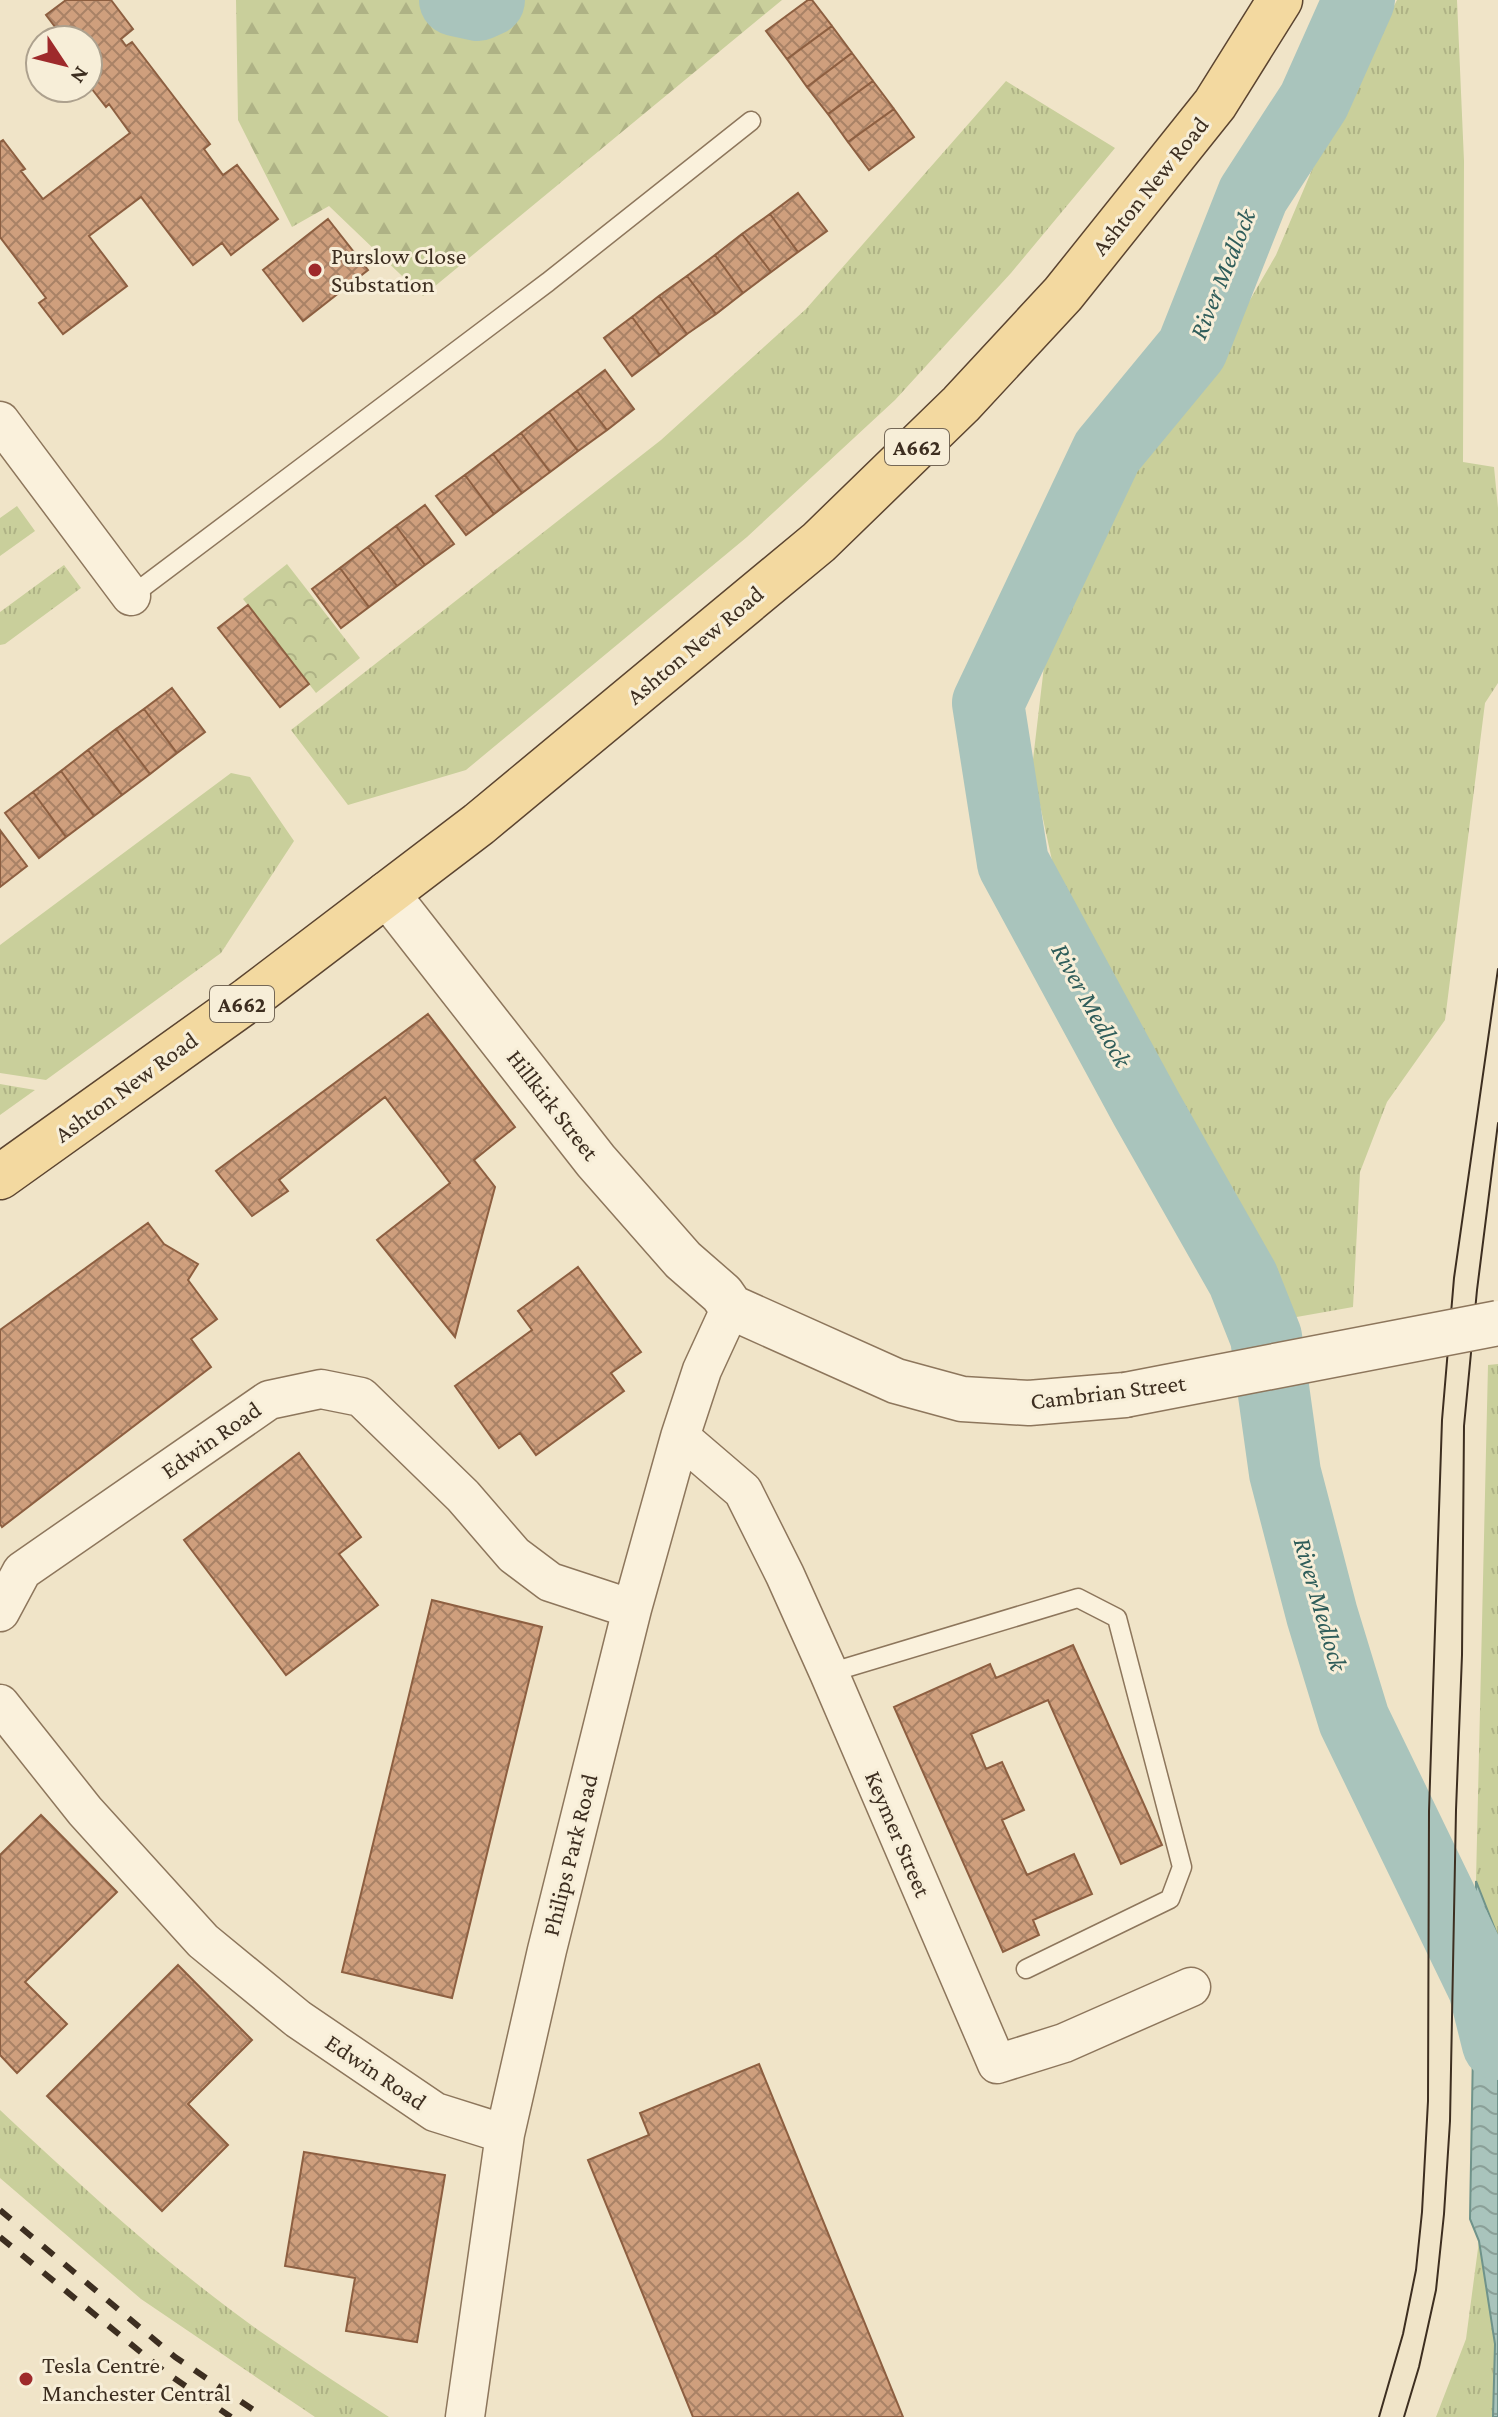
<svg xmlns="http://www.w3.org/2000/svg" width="1498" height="2417" font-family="'Crimson Pro',serif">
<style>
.grass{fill:url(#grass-tufts)}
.forest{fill:url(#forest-firs)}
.park{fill:url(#park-crowns)}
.water{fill:url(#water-waves);stroke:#6f938a;stroke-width:2}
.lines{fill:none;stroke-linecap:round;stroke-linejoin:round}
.river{stroke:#a9c4bc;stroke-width:72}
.building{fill:url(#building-cross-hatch);stroke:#8d5f41;stroke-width:2}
.service-casing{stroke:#8d765c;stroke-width:21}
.minor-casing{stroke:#8d765c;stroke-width:41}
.tertiary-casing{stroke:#8d765c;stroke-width:47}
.primary-casing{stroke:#5b4430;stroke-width:47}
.service{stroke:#faf1dc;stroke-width:18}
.minor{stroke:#faf1dc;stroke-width:38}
.tertiary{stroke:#faf1dc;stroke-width:44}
.primary{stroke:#f3d9a0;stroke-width:44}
.tram{stroke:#3d2e20;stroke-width:2}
.rail{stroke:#3d2e20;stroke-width:6;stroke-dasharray:14 14;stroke-linecap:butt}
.tertiary-bridge-casing{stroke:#8d765c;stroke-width:47;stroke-linecap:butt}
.tertiary-bridge{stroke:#faf1dc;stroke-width:44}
.poi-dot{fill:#9e2a2b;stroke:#f7eed8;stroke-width:3}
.labels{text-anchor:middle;stroke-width:6;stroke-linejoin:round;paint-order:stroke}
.shield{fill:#f7eed8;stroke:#756857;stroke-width:2}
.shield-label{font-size:22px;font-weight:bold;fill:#3d2e20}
.street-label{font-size:24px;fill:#3d2e20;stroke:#f7eed8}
.poi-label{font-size:24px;fill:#3d2e20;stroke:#f7eed8;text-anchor:start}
.water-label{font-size:26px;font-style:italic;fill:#2f5d5a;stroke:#f7eed8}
</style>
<defs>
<pattern id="grass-tufts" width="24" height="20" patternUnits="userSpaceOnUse" patternTransform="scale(2)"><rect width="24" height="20" fill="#c9cf9b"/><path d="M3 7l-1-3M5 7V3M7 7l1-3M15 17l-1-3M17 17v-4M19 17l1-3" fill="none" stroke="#aeb285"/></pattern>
<pattern id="forest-firs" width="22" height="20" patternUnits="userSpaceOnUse" patternTransform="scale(2)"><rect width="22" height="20" fill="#c9cf9b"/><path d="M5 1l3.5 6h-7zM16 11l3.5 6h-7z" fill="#aeb285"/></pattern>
<pattern id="park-crowns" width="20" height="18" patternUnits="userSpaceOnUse" patternTransform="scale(2)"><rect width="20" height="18" fill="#c9cf9b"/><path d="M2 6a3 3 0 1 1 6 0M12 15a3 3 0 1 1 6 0" fill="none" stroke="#aeb285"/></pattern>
<pattern id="water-waves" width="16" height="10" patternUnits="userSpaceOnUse" patternTransform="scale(2)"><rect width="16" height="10" fill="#a9c4bc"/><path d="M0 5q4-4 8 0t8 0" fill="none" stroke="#8ba098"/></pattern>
<pattern id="building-cross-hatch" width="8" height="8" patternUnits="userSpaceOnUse" patternTransform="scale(2)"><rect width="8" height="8" fill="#cf9f7d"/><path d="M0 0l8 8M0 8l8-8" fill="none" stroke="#a98266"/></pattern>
</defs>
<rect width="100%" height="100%" fill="#f0e4c8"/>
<path class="grass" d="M1397,0H1457L1464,161L1463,462L1494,467L1498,508V683L1485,703L1445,1020L1387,1102L1360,1172L1353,1307L1291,1318L1251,1229L1059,893L1032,768L1045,658L1078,578L1147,452L1204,379L1276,255L1317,158Z
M1006,81L1115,148L1011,273L895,400L747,537L466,770L348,805L291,730L661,440L806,309Z
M17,506L35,531L0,556V518Z
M64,565L81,588L5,644L0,645V612Z
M231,773L250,777L294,841L221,953L46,1080L0,1073V945Z
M0,1084L35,1090L0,1115Z
M1498,1364V1937L1476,1881L1488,1365Z
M0,2110C83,2188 168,2266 261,2332C303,2361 346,2389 389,2417H315L141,2299L0,2178Z
M1479,2241L1495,2344L1493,2417H1436L1466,2339Z"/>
<path class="forest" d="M236,0H782L423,296L329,206L292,227L238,120Z"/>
<path class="park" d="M287,564L360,658L316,693L243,599Z"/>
<path class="water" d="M1476,1881L1498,1937V2417H1493L1495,2344L1479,2241L1470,2219Z"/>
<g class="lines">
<path class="river" d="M455,0L478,5L489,0
M1359,0L1314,101L1253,195L1192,349L1107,452L988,703L1013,863L1146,1108L1243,1279L1266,1337L1285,1473L1322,1615L1354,1720L1484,1988L1498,2044"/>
</g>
<path class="building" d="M66,0H111L133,29L121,39L126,46L132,42L210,144L204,149L223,175L237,165L278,219L231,255L222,243L193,265L141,197L89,236L127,286L63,334L39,303L46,298L0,237V142L3,140L25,169L21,171L43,199L130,133L109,104L106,107L88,84V75L91,73L88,69V40H65L46,15Z
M808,0H812L832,26L787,59L766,31Z
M832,26L852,53L807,87L787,59Z
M852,53L873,81L828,114L807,87Z
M873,81L894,109L848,142L828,114Z
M894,109L914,137L869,170L848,142Z
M798,193L827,231L798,252L770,214Z
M770,214L798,252L771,272L742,234Z
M328,219L368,270L303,321L263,270Z
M742,234L771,272L743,293L715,255Z
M715,255L743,293L716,314L687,276Z
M687,276L716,314L687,334L659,296Z
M659,296L687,334L660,355L632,317Z
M632,317L660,355L632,376L604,338Z
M605,370L634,409L607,430L577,391Z
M577,391L607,430L578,451L549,412Z
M549,412L578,451L550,472L521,433Z
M521,433L550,472L522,493L493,454Z
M493,454L522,493L494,514L465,475Z
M465,475L494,514L466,535L436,496Z
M425,505L454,544L425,565L396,526Z
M396,526L425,565L397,586L368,547Z
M368,547L397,586L369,607L340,568Z
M340,568L369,607L341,628L312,589Z
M248,605L309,684L280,707L218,628Z
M172,688L205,732L177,753L144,709Z
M144,709L177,753L150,774L116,729Z
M116,729L150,774L122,795L88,750Z
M88,750L122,795L94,816L61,771Z
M61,771L94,816L66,837L33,792Z
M33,792L66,837L39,858L5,813Z
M0,830L27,866L0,887Z
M428,1014L515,1127L474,1160L495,1187L455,1337L377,1240L450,1183L385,1097L279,1180L288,1191L252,1216L216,1171Z
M148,1223L164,1244L198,1264L188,1280L217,1319L191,1339L211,1367L2,1527L0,1524V1330Z
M578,1267L641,1352L611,1373L624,1391L536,1455L520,1433L499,1448L455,1386L532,1330L518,1311Z
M299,1453L361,1537L339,1554L378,1605L286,1675L184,1540Z
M432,1600L542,1627L452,1998L342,1972Z
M1073,1645L1162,1845L1121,1864L1048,1700L971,1734L986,1769L1002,1762L1024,1810L1002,1820L1027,1875L1074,1854L1092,1894L1033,1920L1039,1935L1003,1952L894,1707L990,1664L996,1678Z
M41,1815L117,1892L25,1982L67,2024L17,2073L0,2055V1855Z
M178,1965L252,2040L188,2104L228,2145L162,2211L47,2096Z
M759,2064L903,2417H693L588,2160L649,2135L640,2113Z
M304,2152L445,2175L417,2342L346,2331L355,2278L285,2266Z"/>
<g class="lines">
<g class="service-casing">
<path id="service" d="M131,596L548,282L751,121
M829,1673L1078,1598L1117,1618L1182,1867L1170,1899L1026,1969"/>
</g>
<g class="minor-casing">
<path id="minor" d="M0,421L131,596
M680,1437L743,1491L785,1575L829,1673L997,2064L1064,2043L1191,1987
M0,1612L22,1571L269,1400L321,1389L361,1397L463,1496L514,1555L550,1582L632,1609
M0,1704L85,1811L203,1941L298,2019L435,2112L505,2134
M465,2417L505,2134L547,1950L632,1609L680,1437L702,1370L731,1307"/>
</g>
<g class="tertiary-casing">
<path id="tertiary" d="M387,894L596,1161L683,1260L722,1294L731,1307L896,1381L962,1399L1029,1403L1125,1395"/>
</g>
<g class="primary-casing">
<path id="primary" d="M0,1177L249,999L479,824L819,542L961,404L1063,294L1215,104L1280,0"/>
</g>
<use href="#service" class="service"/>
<use href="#minor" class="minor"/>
<use href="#tertiary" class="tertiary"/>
<use href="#primary" class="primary"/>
<path class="tram" d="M1379,2417L1403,2334L1416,2270L1422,2212L1428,2101L1429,1811L1442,1420L1454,1278L1498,969
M1404,2417L1419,2367L1436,2290L1444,2214L1450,2121L1456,1810L1462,1655L1464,1426L1477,1290L1498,1123"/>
<path class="rail" d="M0,2210L175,2357L264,2417
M0,2237L165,2372L231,2417"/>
<g class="tertiary-bridge-casing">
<path id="tertiary-bridge" d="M1125,1395L1498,1323"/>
</g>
<use href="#tertiary-bridge" class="tertiary-bridge"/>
</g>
<g class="poi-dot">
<circle cx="315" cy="270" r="8"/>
<circle cx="26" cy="2379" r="8"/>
</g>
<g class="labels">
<g class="shield">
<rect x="885" y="429" width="64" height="36" rx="6"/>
<rect x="210" y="986" width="64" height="36" rx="6"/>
</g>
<g class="shield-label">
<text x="917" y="455">A662</text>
<text x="242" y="1012">A662</text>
</g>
<g class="street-label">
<text transform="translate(1150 186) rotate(-51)" y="8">Ashton New Road</text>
<text transform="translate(695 645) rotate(-40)" y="8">Ashton New Road</text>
<text transform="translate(126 1087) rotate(-36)" y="8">Ashton New Road</text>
<text transform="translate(553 1105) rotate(52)" y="8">Hillkirk Street</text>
<text transform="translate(1108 1392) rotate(-7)" y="8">Cambrian Street</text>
<text transform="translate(211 1440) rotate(-35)" y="8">Edwin Road</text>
<text transform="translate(898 1834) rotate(67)" y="8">Keymer Street</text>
<text transform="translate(570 1855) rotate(-76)" y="8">Philips Park Road</text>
<text transform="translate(376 2072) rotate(34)" y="8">Edwin Road</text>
</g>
<g class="poi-label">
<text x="331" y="264">Purslow Close<tspan x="331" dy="28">Substation</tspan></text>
<text x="42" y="2373">Tesla Centre<tspan x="42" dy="28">Manchester Central</tspan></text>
</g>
<g class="water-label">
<text transform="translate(1222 274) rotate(-68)" y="9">River Medlock</text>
<text transform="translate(1092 1005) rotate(61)" y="9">River Medlock</text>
<text transform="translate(1321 1604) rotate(74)" y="9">River Medlock</text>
</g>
</g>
<g transform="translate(64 64) rotate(125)"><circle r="38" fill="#f7eed8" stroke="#ada18e" stroke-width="2"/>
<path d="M0-6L14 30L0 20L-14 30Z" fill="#9e2a2b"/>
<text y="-12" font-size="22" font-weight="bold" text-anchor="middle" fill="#3d2e20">N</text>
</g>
</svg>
